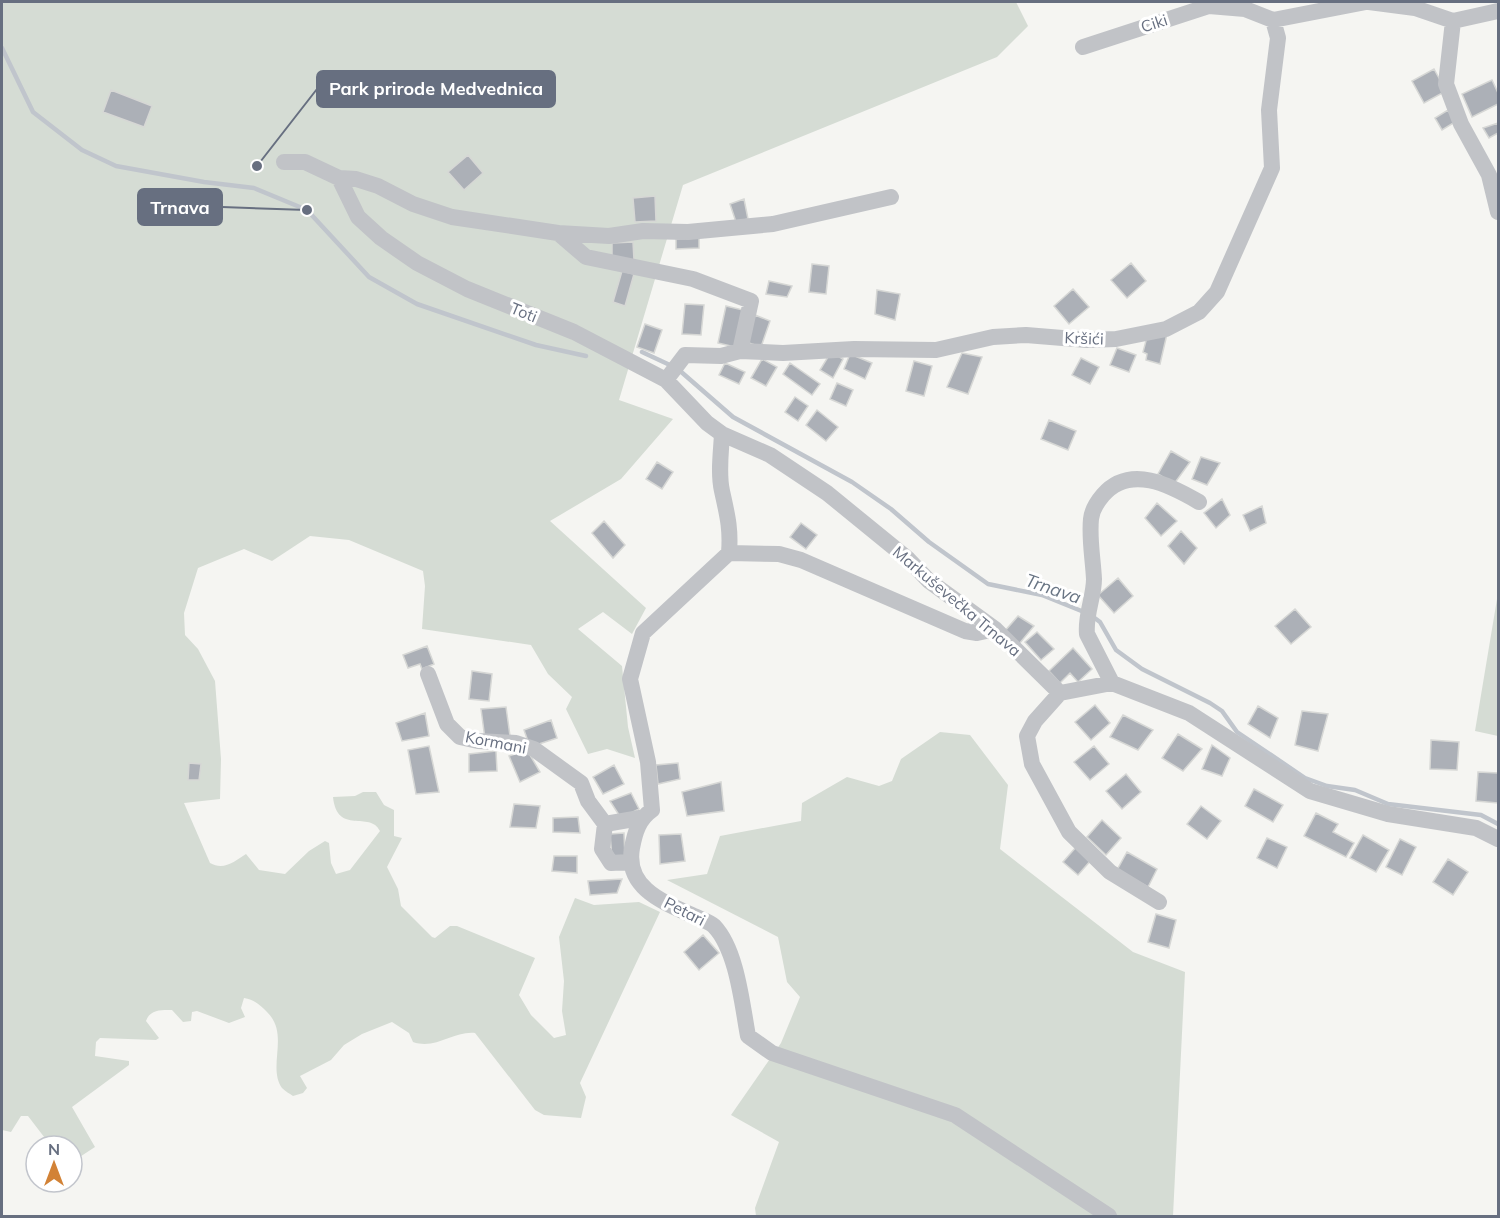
<svg xmlns="http://www.w3.org/2000/svg" width="1500" height="1218" font-family="Mulish,sans-serif">
<style>
.green{fill:#d5dcd4}
.lines{fill:none;stroke-linecap:round;stroke-linejoin:round}
.stream{stroke:#c0c5cc;stroke-width:4.5}
.building{fill:#acb0b7;stroke:#d6d7d5;stroke-width:1.5}
.minor{stroke:#c1c3c7;stroke-width:16}
.labels{text-anchor:middle;stroke-width:6;stroke-linejoin:round;paint-order:stroke}
.street-label{font-size:16px;fill:#676f80;stroke:#fff}
.water-label{font-size:18px;font-style:italic;fill:#697584;stroke:#fff}
.leader{fill:none;stroke:#676f80;stroke-width:2}
.callout-dot{fill:#676f80;stroke:#fff;stroke-width:2}
.callout{fill:#676f80;stroke:#676f80;stroke-width:2}
.callout-label{font-size:18px;text-anchor:middle;font-weight:bold;fill:#fff}
</style>
<rect width="100%" height="100%" fill="#f5f5f2"/>
<path class="green" d="M2,2H1016L1028,26L997,57L683,185L619,400L673,419L621,479L550,521L646,608L632,634L603,612L578,629L622,666L628,727L635,758L607,749L588,754L566,709L572,697L548,674L531,645L422,629L425,586L423,571L349,540L310,536L272,561L244,549L198,568L184,613L185,635L198,649L215,681L221,759L220,799L184,803L210,863C224,871 235,861 246,854L259,870L285,874L309,851L325,841L329,843L331,863L336,874L350,870L380,831C370,810 337,836 333,797L355,796L363,792H376L384,805L394,810V836L402,838L387,867L398,889L401,906L432,937L435,938L450,926H457L535,958L519,995L531,1015L554,1038L566,1035L562,1011L564,981L559,937L575,898L594,905L639,902L660,912L580,1083L586,1097L581,1118L544,1115L535,1110L475,1033C453,1031 436,1050 413,1042L409,1033L392,1022L362,1034L344,1045L331,1060L300,1076L307,1088L303,1093L293,1096C290,1094 285,1091 282,1088C267,1067 290,1034 267,1012C260,1005 255,1000 244,998L241,1008L245,1017L229,1023L197,1011L192,1012L191,1021L183,1022L172,1010C162,1010 150,1009 146,1021L159,1038L156,1040L100,1038L96,1042L95,1056L129,1061V1065L72,1107L95,1147L72,1162V1146H51L28,1116H21L11,1132L2,1130Z
M1498,593V736L1475,731Z
M940,732L970,735L1008,785L1000,849L1133,952L1185,972L1173,1216H756L755,1208L779,1142L731,1115L781,1043L800,997L787,982L778,937L667,880L707,874L720,836L801,821L802,803L847,777L879,786L892,781L901,759Z"/>
<g class="lines">
<path class="stream" d="M2,48L33,112L82,150L116,166L204,182L254,188L307,210L369,277L417,304L536,345L586,356
M642,352L672,366
M679,370L733,417L852,482L891,509L929,542L988,584L1042,595L1084,612
M1092,616L1100,622L1116,650L1142,669L1210,703L1222,711L1237,732L1305,778L1327,786L1355,790L1388,804L1481,815L1498,824"/>
</g>
<path class="building" d="M1434,69L1446,91L1424,103L1412,81Z
M1492,80L1498,93V104L1472,117L1462,94Z
M111,90L152,106L144,127L103,112Z
M1448,110L1455,122L1442,130L1435,118Z
M1498,123V133L1489,138L1483,128Z
M468,155L483,173L464,190L448,172Z
M655,196L656,221L635,222L633,198Z
M744,199L748,219L736,222L730,204Z
M699,238V248L676,249V239Z
M633,242L634,260L612,261V243Z
M1131,263L1146,281L1127,298L1111,280Z
M812,264L829,266L826,294L809,292Z
M622,271L634,274L625,306L613,302Z
M769,281L792,286L787,297L766,294Z
M1073,289L1089,307L1069,324L1054,306Z
M877,290L900,294L895,320L875,314Z
M685,304L704,305L701,335L682,334Z
M726,306L743,310L735,347L718,343Z
M755,315L770,321L761,347L746,342Z
M645,324L662,330L654,353L637,347Z
M1167,334L1160,364L1146,360L1147,354L1143,352L1147,337Z
M1117,348L1136,355L1129,372L1110,365Z
M831,352L843,359L833,378L820,370Z
M962,353L982,357L968,394L947,387Z
M850,354L872,363L865,379L844,369Z
M1081,358L1099,367L1090,384L1072,375Z
M762,359L777,367L766,386L751,378Z
M914,361L932,366L924,396L906,391Z
M725,363L745,372L739,384L719,375Z
M790,363L820,384L812,395L783,374Z
M837,383L853,390L846,406L830,399Z
M795,397L808,406L798,421L785,412Z
M817,410L838,427L826,441L806,425Z
M1049,420L1076,431L1068,450L1041,439Z
M1171,451L1190,462L1174,484L1158,474Z
M1201,457L1220,463L1207,485L1192,479Z
M657,462L673,472L662,489L646,479Z
M1222,499L1230,515L1216,528L1204,513Z
M1157,503L1177,521L1161,536L1145,518Z
M1262,506L1266,523L1250,531L1243,515Z
M604,521L625,545L613,558L592,533Z
M801,523L817,535L806,549L790,537Z
M1181,531L1197,548L1184,564L1168,546Z
M1118,578L1133,596L1114,613L1098,595Z
M1295,609L1311,627L1291,644L1275,626Z
M1018,616L1034,626L1019,644L1004,632Z
M1037,632L1054,649L1041,660L1025,642Z
M427,646L434,664L422,669L420,664L408,668L403,655Z
M1073,648L1092,669L1078,682L1070,673L1060,683L1049,671Z
M472,671L492,674L489,701L469,699Z
M1095,705L1110,723L1091,740L1075,722Z
M1258,706L1278,718L1270,738L1248,724Z
M506,707L510,736L485,739L481,709Z
M1302,711L1328,714L1318,751L1295,745Z
M425,713L429,736L402,741L396,723Z
M1123,715L1153,730L1138,750L1110,737Z
M551,720L557,738L530,747L524,730Z
M1178,734L1202,749L1183,771L1162,758Z
M1431,740L1459,742L1457,770L1430,769Z
M1212,745L1230,758L1222,776L1202,769Z
M429,746L439,792L416,794L408,750Z
M1094,746L1109,764L1090,780L1074,762Z
M527,750L540,772L520,782L509,756Z
M496,751L497,771L469,772V754Z
M189,763L201,764L199,780H188Z
M678,763L680,779L658,784L656,765Z
M614,765L624,784L603,794L593,777Z
M1478,772L1498,773V803L1476,801Z
M1126,774L1141,792L1122,809L1106,791Z
M721,782L724,811L687,816L682,792Z
M1254,789L1283,805L1273,822L1245,806Z
M631,793L639,809L621,818L610,801Z
M514,804L540,806L536,828L510,827Z
M1201,806L1221,821L1207,839L1187,824Z
M1316,813L1338,824L1333,832L1354,843L1346,857L1304,836Z
M578,817L580,833L553,832V818Z
M1102,820L1121,838L1106,855L1087,837Z
M624,833L625,858H612L610,834Z
M681,834L685,861L660,864L659,835Z
M1363,835L1389,850L1376,872L1350,858Z
M1267,838L1287,847L1277,868L1257,858Z
M1400,839L1416,847L1402,875L1386,867Z
M1077,846L1092,859L1078,875L1063,862Z
M1127,852L1157,869L1148,887L1117,870Z
M554,856H577V873L552,871Z
M1448,859L1468,872L1453,895L1433,882Z
M622,879L617,893L590,895L588,881Z
M1156,914L1176,920L1169,948L1148,942Z
M703,935L719,953L699,970L684,952Z"/>
<g class="lines">
<path class="minor" d="M1369,2L1415,8L1453,21L1498,11
M1453,21L1446,84L1461,124L1489,175L1498,212
M1083,47L1209,6L1245,9L1273,20L1366,2
M284,162H305L339,178L356,179L378,186L413,204L452,217L558,233L586,257L693,279L751,301L740,351
M339,178L358,217L381,238L417,263L467,289L574,332L666,380L707,423L722,434L770,455L827,493L908,559L929,581L995,629L1060,693L1112,683L1189,713L1310,791L1388,814L1476,828L1498,839
M558,233L609,236L643,231L688,232L773,224L891,197
M666,380L685,355L721,356L740,351L783,353L854,349L936,350L993,337L1026,335L1087,340L1116,339L1166,329L1199,312L1217,292L1272,168L1269,110L1278,38L1273,20
M722,434C721,453 718,473 722,491C727,514 731,528 729,553L643,633L630,679L648,762L652,810C639,819 635,832 632,848C625,888 663,902 694,916C700,919 710,922 714,926C737,950 742,1004 748,1036L772,1053L955,1115L1109,1216
M729,553L779,554L801,560L965,631L977,633L995,629
M428,674L447,724L460,737L478,741L516,743L534,749L581,783L588,801L605,824L640,818
M1112,683L1087,634C1085,615 1094,597 1094,579C1093,559 1089,539 1091,519C1092,509 1097,502 1103,495C1130,464 1170,485 1199,502
M1060,693L1035,721L1027,736L1032,764L1069,832L1110,872L1159,902
M605,824L602,849L611,863L629,862"/>
</g>
<g class="labels">
<g class="street-label">
<text transform="translate(1154 23) rotate(-18)" y="6">Ciki</text>
<text transform="translate(524 312) rotate(22)" y="6">Toti</text>
<text transform="translate(1084 338) rotate(2)" y="6">Kršići</text>
<text transform="translate(957 601) rotate(40)" y="6">Markuševečka Trnava</text>
<text transform="translate(496 742) rotate(11)" y="6">Kormani</text>
<text transform="translate(685 911) rotate(27)" y="6">Petari</text>
</g>
<g class="water-label">
<text transform="translate(1053 589) rotate(19)" y="6">Trnava</text>
</g>
</g>
<path class="leader" d="M257 166L317 89M307 210L222 207"/>
<g class="callout-dot">
<circle cx="257" cy="166" r="6"/>
<circle cx="307" cy="210" r="6"/>
</g>
<g class="callout">
<rect x="317" y="71" width="238" height="36" rx="6"/>
<rect x="138" y="189" width="84" height="36" rx="6"/>
</g>
<g class="callout-label">
<text x="436" y="95">Park prirode Medvednica</text>
<text x="180" y="214">Trnava</text>
</g>
<rect width="1500" height="1218" fill="none" stroke="#676f80" stroke-width="6"/>
<g transform="translate(54 1164)"><circle r="28" fill="#ffffff" stroke="#c2c5cc" stroke-width="1.5"/>
<path d="M0-4.5L10 22L0 15L-10 22Z" fill="#d28236"/>
<text y="-9" font-size="16" font-weight="bold" text-anchor="middle" fill="#676f80">N</text>
</g>
</svg>
